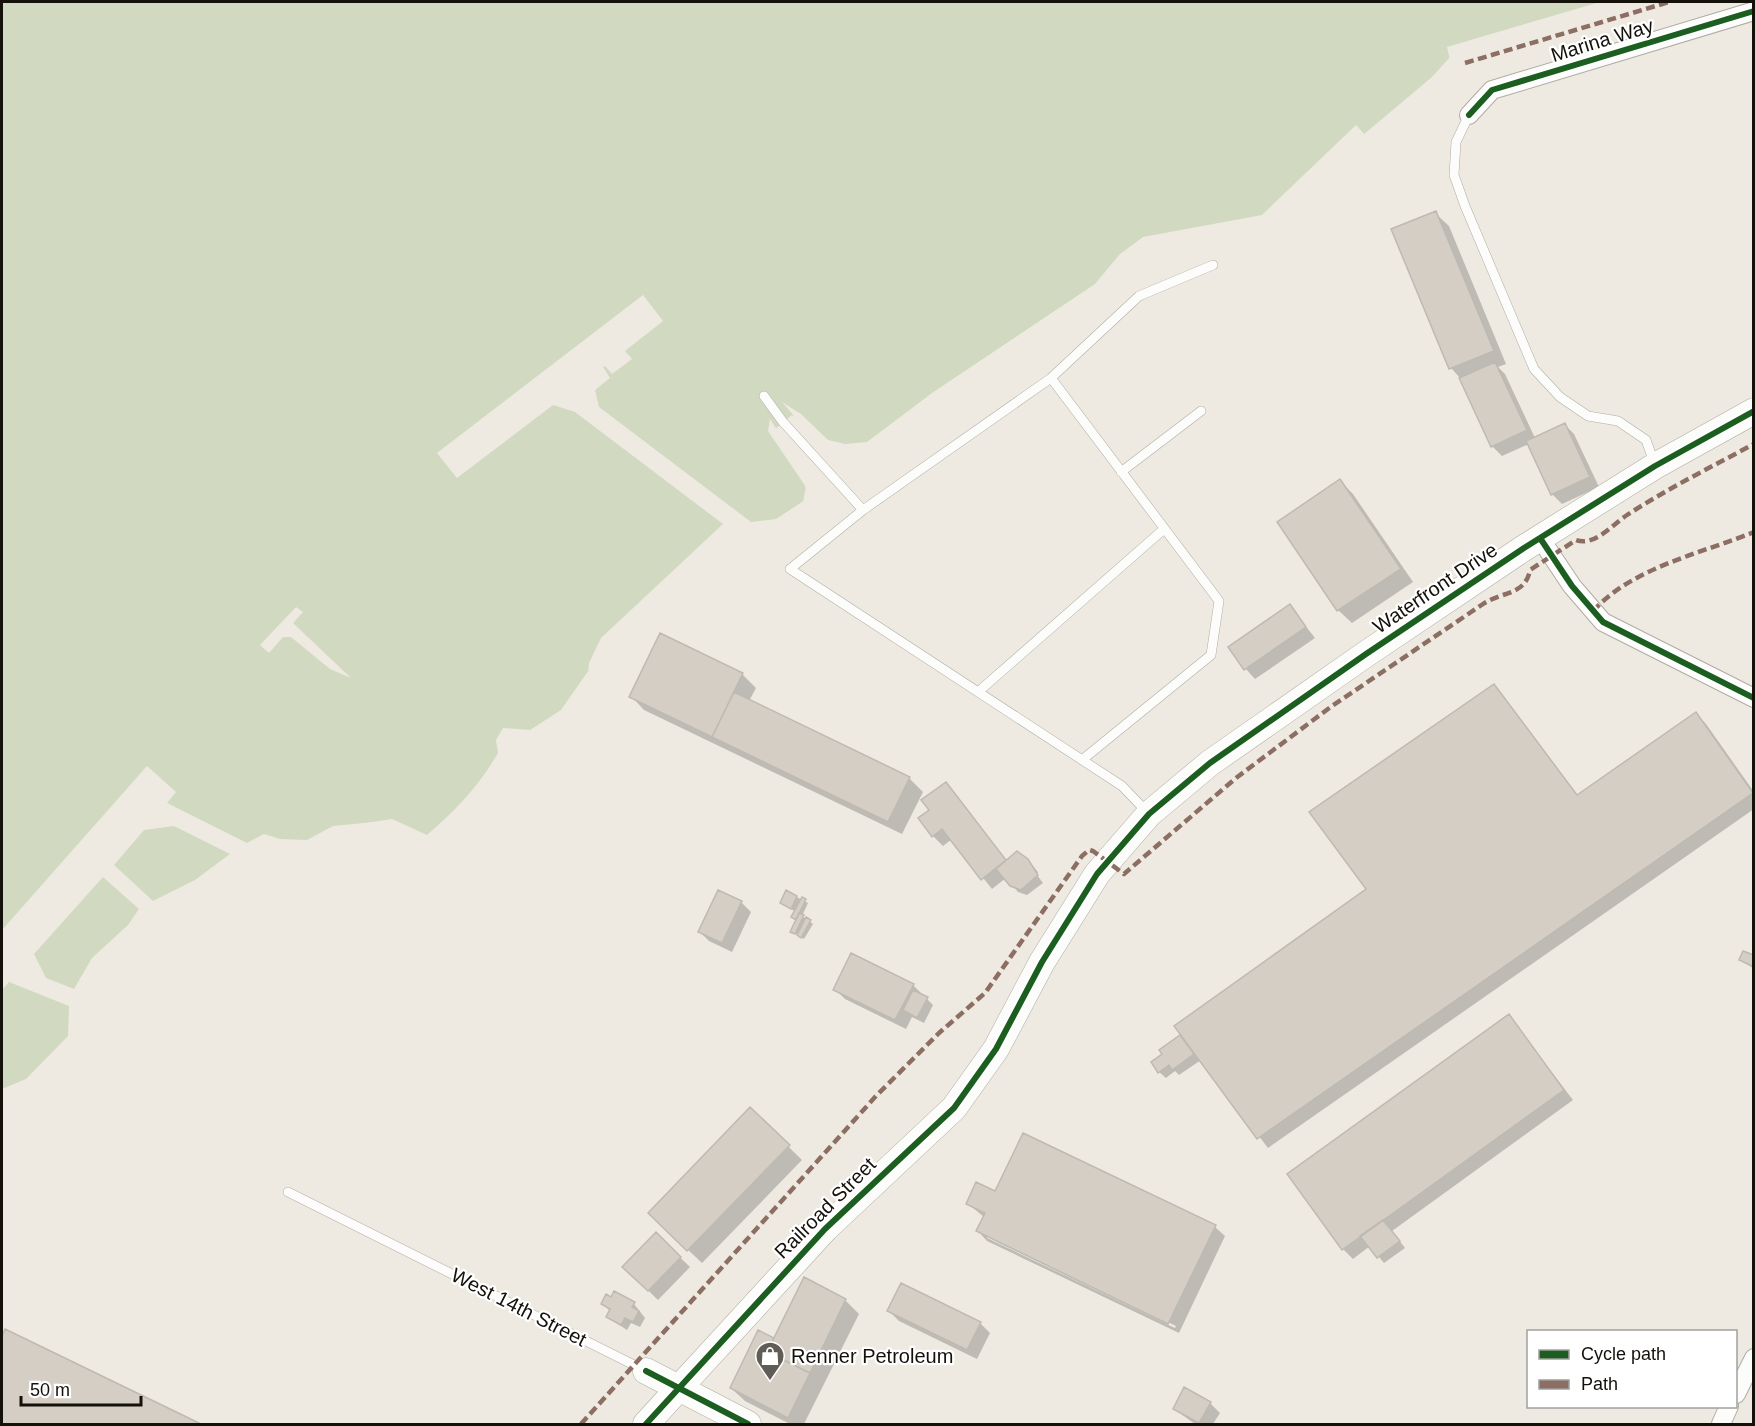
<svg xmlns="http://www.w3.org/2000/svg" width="1755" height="1426" font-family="Helvetica,sans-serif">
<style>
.water{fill:#d1dac1}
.pier{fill:#eeeae1;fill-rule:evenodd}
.shadow{fill:#0003;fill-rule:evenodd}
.building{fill:#d5cec5;stroke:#beb9b2;stroke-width:1.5}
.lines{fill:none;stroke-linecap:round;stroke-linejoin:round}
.lane-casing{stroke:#b0aca6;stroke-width:10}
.street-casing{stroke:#b0aca6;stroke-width:20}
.secondary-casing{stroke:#b0aca6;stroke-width:27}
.lane{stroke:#fcfcfa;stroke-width:9}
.street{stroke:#fcfcfa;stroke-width:18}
.secondary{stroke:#fcfcfa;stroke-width:26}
.quiet{stroke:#8d6e63;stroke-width:4.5;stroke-dasharray:9 4.5;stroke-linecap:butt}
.cycleway-casing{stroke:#fff;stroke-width:10}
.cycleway{stroke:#1b5e20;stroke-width:6}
.labels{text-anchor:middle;stroke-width:4.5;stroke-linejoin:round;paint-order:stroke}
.street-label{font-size:20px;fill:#14110b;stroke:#fff}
.poi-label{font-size:20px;fill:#14110b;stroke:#fff;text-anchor:start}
</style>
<rect width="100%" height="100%" fill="#eeeae1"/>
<path class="water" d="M2,2H1630L1451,56L1432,77L1262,220L1135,244L1110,279L867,445L845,453L792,415L773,431L803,477L808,498L767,525L751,522L725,531L614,634L561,710L530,730L503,728L496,740L498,753C479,786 456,810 427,835L392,819L340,827L307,847L263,836L202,883L161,899L86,976L72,1015L70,1043L32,1081L2,1093Z"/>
<path class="pier" d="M1600,2H1633L1631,4L1485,47L1450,60L1447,47Z
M1356,125L1365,135L1263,222L1137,247L1112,282L919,411L868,448L845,456L833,454L808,432L782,402L801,414L828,440L845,444L867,442L932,393L1095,284L1120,254L1143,237L1262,215Z
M643,295L663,321L625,351L632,359L612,374L605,366L603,367L610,378L595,390L599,407L751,522L777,519L803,502L806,487L768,431L770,419L806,476L811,499L769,528L751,522L748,526L726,533L616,636L588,676L589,663L601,638L723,524L575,412L553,405L457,478L437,453Z
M296,607L303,612L293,623L351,678L330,669L291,637H283L269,653L260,645Z
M147,766L176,792L167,803L247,843L264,834L280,839L307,840L333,826L395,820L341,830L307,850L264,839L204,885L163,901L159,906L156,905L146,915L148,918L89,977L75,1016L71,1047L33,1084L2,1096V1089L26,1079L68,1036L69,1006L9,982L2,990V930ZM174,826L230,854L195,880L153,901L114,865L144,830ZM103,877L139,909L128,925L92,958L74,989L46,978L34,954Z"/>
<path class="shadow" d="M1435,213L1449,226L1506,364L1498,367L1505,374L1535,438L1564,424L1574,434L1599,487L1562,504L1552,494L1529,444L1502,456L1492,446L1461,379L1451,368Z
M1340,481L1353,494L1413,582L1352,623L1338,610Z
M1290,606L1315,638L1255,679L1246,669Z
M742,674L756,688L749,701L909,778L923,792L902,834L644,710L631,696Z
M1494,685L1578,796L1696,714L1706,724L1754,792V809L1268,1148L1201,1060L1179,1075L1175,1071L1166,1078L1159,1072L1164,1055L1161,1050L1368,889Z
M946,784L1007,861L1028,860L1038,872L1037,875L1043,883L1027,895L1018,892L1006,878L992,889L952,839L943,846L933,836L920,819L931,811Z
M719,892L741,902L751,912L732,952L709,941L699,931Z
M787,892L808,903L802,916L813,924L804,939L792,931L798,920L796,912L781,903Z
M1754,957V969L1741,960Z
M913,985L933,1005L924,1023L912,1017L906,1029L845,999L835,989Z
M1509,1016L1573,1100L1392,1231L1405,1248L1384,1263L1370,1246L1353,1259L1343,1249Z
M751,1110L802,1160L702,1263L664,1227Z
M967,1203L1215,1227L1225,1236L1179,1333L987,1241L978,1231L984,1217ZM987,1235L1176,1326L1175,1328L987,1238Z
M656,1234L690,1267L658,1300L624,1267Z
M845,1300L859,1314L804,1424H790L745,1401L731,1388L775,1340Z
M603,1304H634L645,1318L640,1327L631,1323L627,1330L607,1317L610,1311Z
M889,1311L980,1323L990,1333L977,1359L899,1321Z
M6,1331L197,1424H2V1339Z
M1210,1403L1220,1413L1213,1424H1195L1174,1409Z"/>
<path class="building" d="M1436,211L1494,351L1449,369L1391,229Z
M1495,362L1527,430L1491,447L1459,378Z
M1565,423L1590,477L1551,495L1526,441Z
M1340,479L1401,569L1337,611L1277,522Z
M1290,604L1306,627L1244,670L1228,647Z
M660,633L743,673L712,737L629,697Z
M1494,684L1577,795L1696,712L1753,793L1257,1139L1174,1026L1366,889L1309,812Z
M734,692L910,777L888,822L712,737Z
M946,782L1006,860L981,880L942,829L932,837L918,818L929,810L921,800Z
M1017,851L1028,859L1038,875L1021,890L1010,886L996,869Z
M718,890L742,901L722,943L698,932Z
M786,890L797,896L791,909L780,903Z
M802,897L806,899L796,920L791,917Z
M799,913L804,915L795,934L790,932Z
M806,917L811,920L801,938L797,935Z
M1743,951L1754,955V967L1739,960Z
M851,953L914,984L895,1020L833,990Z
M913,990L928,997L917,1018L903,1010Z
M1509,1014L1564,1090L1342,1250L1287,1174Z
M1180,1035L1194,1054L1172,1070L1169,1065L1158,1073L1151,1062L1162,1054L1159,1050Z
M750,1107L790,1145L687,1251L648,1213Z
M1023,1133L1216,1225L1168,1324L976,1231L985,1213L966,1204L976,1182L995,1191Z
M1383,1220L1400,1241L1377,1258L1360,1236Z
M656,1232L681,1257L648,1291L622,1267Z
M804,1277L846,1299L810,1373L767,1352Z
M901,1283L981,1322L967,1350L887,1311Z
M614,1291L635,1302L632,1307L639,1311L633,1322L625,1318L621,1325L606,1317L610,1309L601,1304L606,1294L611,1297Z
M5,1329L201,1424H2V1336Z
M758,1330L774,1338L767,1352L810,1373L788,1418L730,1388Z
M1184,1387L1211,1402L1199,1423L1173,1409Z"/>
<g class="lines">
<g class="lane-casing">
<path id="lane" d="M1469,115L1456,142L1454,175L1465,206L1534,369L1560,397L1588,416L1618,421L1646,440L1655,465
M1051,378L1219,601L1211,655L1082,760
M764,396L783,422L863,510
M1121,472L1201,411
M978,692L1164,529
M1147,812L1122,786L790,569L863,510L1051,378L1139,296L1213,265
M288,1192L644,1370"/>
</g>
<g class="street-casing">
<path id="street" d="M1469,115L1492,90L1754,11
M1540,538L1572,586L1603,622L1754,698
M1736,1394L1754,1358
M1721,1424L1729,1406"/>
</g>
<g class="secondary-casing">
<path id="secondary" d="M646,1371L748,1424
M646,1424L825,1229L954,1108L996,1049L1042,962L1097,874L1149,814L1210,763L1366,654L1524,548L1655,466L1754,411"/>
</g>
<use href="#lane" class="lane"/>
<use href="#street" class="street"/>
<use href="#secondary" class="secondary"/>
<path class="quiet" d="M1465,63L1669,2
M1593,611C1633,567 1700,554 1754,532
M581,1424L876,1096L939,1033L985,993L1082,856L1089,850L1093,851L1124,874L1236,778L1332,706L1483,604C1502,591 1525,596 1530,570L1576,540C1594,547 1612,525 1627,515C1667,489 1711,467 1754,444"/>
<g class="cycleway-casing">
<path id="cycleway" d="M1469,115L1492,90L1754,11
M1540,538L1572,586L1603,622L1754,698
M646,1371L748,1424
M646,1424L825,1229L954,1108L996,1049L1042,962L1097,874L1149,814L1210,763L1366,654L1524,548L1655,466L1754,411"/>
</g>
<use href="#cycleway" class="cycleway"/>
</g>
<defs>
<g id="shop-pin" transform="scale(1.5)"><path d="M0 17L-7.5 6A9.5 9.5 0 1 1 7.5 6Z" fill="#605d56" stroke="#fff"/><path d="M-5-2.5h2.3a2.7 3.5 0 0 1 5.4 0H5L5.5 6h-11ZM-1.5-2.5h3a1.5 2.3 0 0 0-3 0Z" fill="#fff"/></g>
</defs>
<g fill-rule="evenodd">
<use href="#shop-pin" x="770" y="1356"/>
</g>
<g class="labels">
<g class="street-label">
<text transform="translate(1602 40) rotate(-17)" y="7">Marina Way</text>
<text transform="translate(1435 588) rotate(-34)" y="7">Waterfront Drive</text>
<text transform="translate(825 1208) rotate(-45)" y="7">Railroad Street</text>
<text transform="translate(519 1307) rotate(27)" y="7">West 14th Street</text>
</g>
<g class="poi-label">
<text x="791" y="1363">Renner Petroleum</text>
</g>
</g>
<rect width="1755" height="1426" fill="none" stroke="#14110b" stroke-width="6"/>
<rect x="1527" y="1330" width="210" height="78" fill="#ffffff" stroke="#a1a09d" stroke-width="1.5"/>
<rect x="1539" y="1350" width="30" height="9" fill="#1b5e20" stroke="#a1a09d" stroke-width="1.5"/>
<text x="1581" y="1360" font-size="18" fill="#14110b">Cycle path</text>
<rect x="1539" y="1380" width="30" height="9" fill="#8d6e63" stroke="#a1a09d" stroke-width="1.5"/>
<text x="1581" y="1390" font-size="18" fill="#14110b">Path</text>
<path d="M21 1396v9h120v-9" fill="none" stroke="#14110b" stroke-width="3"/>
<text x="30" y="1396" font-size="18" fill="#14110b" stroke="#ffffff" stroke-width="4.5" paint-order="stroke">50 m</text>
</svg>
